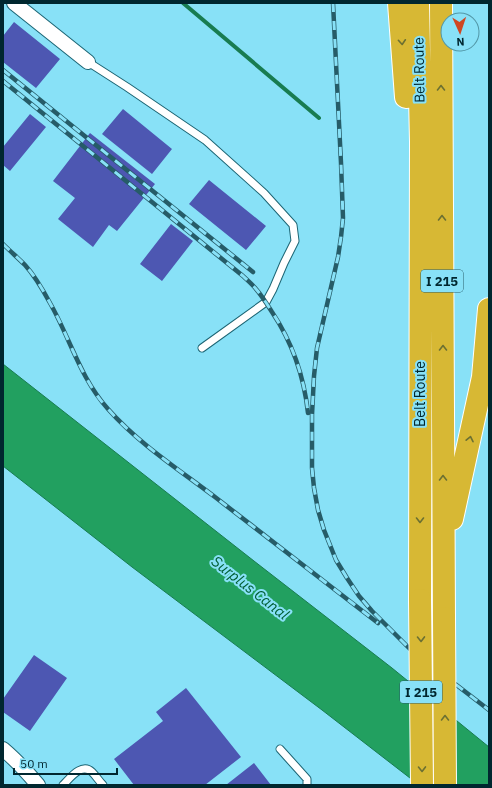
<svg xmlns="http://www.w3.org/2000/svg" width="492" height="788" font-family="'IBM Plex Sans',sans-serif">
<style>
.water{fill:#22a060;stroke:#187c51}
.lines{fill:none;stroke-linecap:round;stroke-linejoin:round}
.stream{stroke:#187c51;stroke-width:4}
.building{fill:#4d57b2}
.lane-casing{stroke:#1c6574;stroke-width:9}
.street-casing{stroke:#1c6574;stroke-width:16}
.highway-casing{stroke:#fff;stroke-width:24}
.lane{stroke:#fff;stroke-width:7}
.street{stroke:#fff;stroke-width:14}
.highway{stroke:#d7b834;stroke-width:22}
.rail-casing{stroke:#265c68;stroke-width:4.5}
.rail{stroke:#88e1f7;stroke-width:3;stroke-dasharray:9;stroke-linecap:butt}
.highway-bridge-casing{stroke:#fff;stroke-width:24;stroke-linecap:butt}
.highway-bridge{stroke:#d7b834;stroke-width:22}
.oneway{stroke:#6c7032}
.labels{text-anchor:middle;stroke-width:4;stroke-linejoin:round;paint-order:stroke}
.shield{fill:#88e1f7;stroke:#295f6b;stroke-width:1}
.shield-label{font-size:13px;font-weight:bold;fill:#00272f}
.street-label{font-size:14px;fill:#00272f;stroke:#88e1f7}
.water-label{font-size:15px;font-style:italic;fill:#005d33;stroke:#88e1f7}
</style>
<rect width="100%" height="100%" fill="#88e1f7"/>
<path class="water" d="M3,364L254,561L392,668L489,747V785H419L322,710L132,567L3,466Z"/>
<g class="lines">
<path class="stream" d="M183,3L319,118"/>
</g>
<path class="building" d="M14,22L60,59L36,88L3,62V36Z
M123,109L172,149L152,174L102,134Z
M30,114L46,127L10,171L3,165V147Z
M90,133L155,184L117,231L109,225L93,247L58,219L75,198L53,181Z
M209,180L266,226L246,250L189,204Z
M171,224L193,241L162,281L140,264Z
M34,655L67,678L30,731L3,712V699Z
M186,688L241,757L205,785H134L114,759L163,721L156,712Z
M254,763L271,785H226Z"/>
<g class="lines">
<g class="lane-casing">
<path id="lane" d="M88,62L127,87L205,140L264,193L293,225L295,241L284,263L273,289L266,302L202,348
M280,749L307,779V785
M63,785C70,778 82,762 92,772C96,776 99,781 103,785"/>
</g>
<g class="street-casing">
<path id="street" d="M14,3L88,62
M3,749C16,760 27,772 38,785"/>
</g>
<g class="highway-casing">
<path id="highway" d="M399,3L406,97
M418,3L421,142L420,600
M441,3L444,618
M452,519L483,377L489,309"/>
</g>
<use href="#lane" class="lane"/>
<use href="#street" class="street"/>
<use href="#highway" class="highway"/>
<g class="rail-casing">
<path id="rail" d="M333,3L341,163L343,218L341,237L338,257L317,348L314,376L312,415V468L314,488L318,510L324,530L336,560L347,578L359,596L372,611L411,650L489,710
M3,70L253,272
M3,81L243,276C247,280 252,284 256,289C262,296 267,304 272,312C292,342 304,376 308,413
M3,244C10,251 18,258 25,265C35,276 43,290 50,303C70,338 80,378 108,409C138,443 178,469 215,497C269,539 324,581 378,623"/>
</g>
<use href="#rail" class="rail"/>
<g class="highway-bridge-casing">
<path id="highway-bridge" d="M420,600L422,785
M444,618L445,785"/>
</g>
<use href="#highway-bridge" class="highway-bridge"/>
</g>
<defs><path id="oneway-chevron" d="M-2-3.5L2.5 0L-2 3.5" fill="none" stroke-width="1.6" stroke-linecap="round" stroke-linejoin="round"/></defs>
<g class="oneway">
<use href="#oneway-chevron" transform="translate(402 42) rotate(86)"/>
<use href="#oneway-chevron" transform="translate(441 88) rotate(-90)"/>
<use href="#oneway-chevron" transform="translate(442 218) rotate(-90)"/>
<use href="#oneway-chevron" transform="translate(443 348) rotate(-90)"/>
<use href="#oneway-chevron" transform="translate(470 439) rotate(-78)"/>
<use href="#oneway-chevron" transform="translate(443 478) rotate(-90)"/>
<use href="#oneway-chevron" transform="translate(420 520) rotate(90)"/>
<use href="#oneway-chevron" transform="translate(421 639) rotate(89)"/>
<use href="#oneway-chevron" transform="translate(445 718) rotate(-90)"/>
<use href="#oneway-chevron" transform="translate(422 769) rotate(89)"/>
</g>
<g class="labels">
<g class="shield">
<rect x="421" y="270" width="42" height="22" rx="3"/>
<rect x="400" y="681" width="42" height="22" rx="3"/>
</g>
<g class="shield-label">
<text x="442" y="286">I 215</text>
<text x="421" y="697">I 215</text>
</g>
<g class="street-label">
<text transform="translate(419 70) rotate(-91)" y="5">Belt Route</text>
<text transform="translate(420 394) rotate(-90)" y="5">Belt Route</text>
</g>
<g class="water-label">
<text transform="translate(250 588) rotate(38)" y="5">Surplus Canal</text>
</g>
</g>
<rect width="492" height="788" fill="none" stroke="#00272f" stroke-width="8"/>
<g transform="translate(460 32) rotate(177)"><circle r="19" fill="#88e1f7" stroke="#5297a7"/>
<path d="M0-3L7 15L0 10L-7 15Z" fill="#cf4621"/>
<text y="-6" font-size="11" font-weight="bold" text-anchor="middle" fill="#00272f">N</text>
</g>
<path d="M14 768v6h103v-6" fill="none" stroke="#00272f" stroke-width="2"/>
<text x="20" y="768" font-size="12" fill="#00272f" stroke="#88e1f7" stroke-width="3" paint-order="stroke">50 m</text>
</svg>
